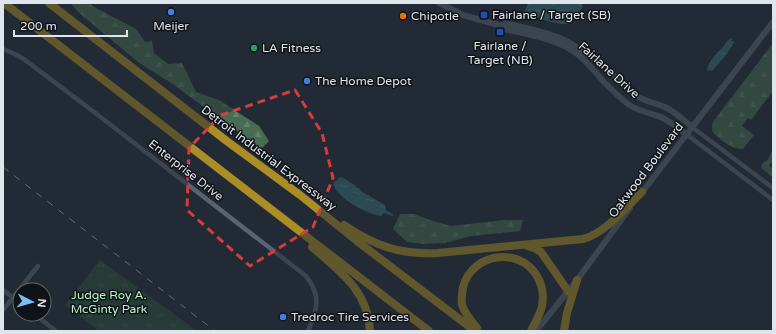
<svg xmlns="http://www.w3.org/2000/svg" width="776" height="334" font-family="'Varela Round',sans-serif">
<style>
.forest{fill:url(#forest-firs)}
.park{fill:url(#park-tufts)}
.water{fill:url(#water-ripples)}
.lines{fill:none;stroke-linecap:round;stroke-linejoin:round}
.street{stroke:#59636f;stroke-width:4.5}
.secondary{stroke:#59636f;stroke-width:6}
.highway{stroke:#ab8c25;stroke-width:8}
.rail{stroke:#aeb5bd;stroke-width:1;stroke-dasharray:7 7;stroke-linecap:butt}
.marked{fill:none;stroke:#d73b3c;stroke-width:3;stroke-dasharray:8 5;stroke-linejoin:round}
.shop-dot{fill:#3f7fe0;stroke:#0f1318;stroke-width:1.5}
.transit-dot{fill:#1a4fb4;stroke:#0f1318;stroke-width:1.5}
.food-dot{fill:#e8710a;stroke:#0f1318;stroke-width:1.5}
.leisure-dot{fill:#2e9e5b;stroke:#0f1318;stroke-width:1.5}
.labels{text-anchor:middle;stroke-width:3;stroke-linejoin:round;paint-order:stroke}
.poi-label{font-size:12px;fill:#dfe5ec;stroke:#0f1318;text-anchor:start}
.street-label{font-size:12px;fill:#dfe5ec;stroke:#0f1318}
.park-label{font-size:12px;fill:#b6f6c6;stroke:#0f1318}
</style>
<defs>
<pattern id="forest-firs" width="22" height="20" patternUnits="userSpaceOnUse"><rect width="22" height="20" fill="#476c51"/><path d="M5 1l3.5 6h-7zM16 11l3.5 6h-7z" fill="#61816a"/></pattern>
<pattern id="park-tufts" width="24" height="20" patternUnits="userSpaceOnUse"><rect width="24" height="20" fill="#304c37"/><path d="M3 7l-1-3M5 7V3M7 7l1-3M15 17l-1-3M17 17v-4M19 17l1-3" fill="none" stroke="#4e6654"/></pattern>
<pattern id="water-ripples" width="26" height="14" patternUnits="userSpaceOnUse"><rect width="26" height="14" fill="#356f77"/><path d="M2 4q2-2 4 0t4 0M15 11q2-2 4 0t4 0" fill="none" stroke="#5b8a91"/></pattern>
</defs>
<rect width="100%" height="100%" fill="#222b35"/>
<path class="forest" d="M71,3H89L94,7L136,29L145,42L152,41L154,53L168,64L182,63L196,92L219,100L259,126L269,141L261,149L174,85L138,62L78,12Z
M773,43V91L751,120L748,118L742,126L754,135L743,149C739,149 734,148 731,146C727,145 715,135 713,132C711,129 712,126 713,122Z
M773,150V161L769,166L773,169V177L769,175L768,173L762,169C760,161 765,164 768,159C770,156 770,153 773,150Z
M400,214H414L433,221L451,226L504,220H523L520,231L471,236L445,243L423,244L407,242L393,229Z"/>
<path class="park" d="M100,260L197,331H99L65,305Z"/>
<path class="water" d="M528,3H581L583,6C580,11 575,20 569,23C560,27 536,17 526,14L525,11Z
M731,38L732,40L731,41H733L734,42L727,54L712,71L707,70C708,63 714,56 719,51C724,47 726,41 731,38Z
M339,177C346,177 349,183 355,185L356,187L360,189L361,191L385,205L386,210L394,215L392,216L384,213L381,216C367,214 336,198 333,183L338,179Z"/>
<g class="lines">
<path class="street" d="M3,49L15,54L25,60L98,115L306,276C322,296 317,310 308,331
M692,127L773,188
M686,134L773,200
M3,290L20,303
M3,310L38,266
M34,314L56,331"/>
<path class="secondary" d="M439,3L463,15L502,26L504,29C528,35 556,38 576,53C587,61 595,72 604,82C612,90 620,98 629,105C639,111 650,113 661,117C670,121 678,128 686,134
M502,26L506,23C524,28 545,31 562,39C578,46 591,57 605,68C616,77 625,89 637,96C646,102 656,103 665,107C675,112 684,120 692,127
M640,195L773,22
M536,331L577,280L630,208"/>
<path class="highway" d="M4,3L429,331
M49,3L228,142L300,195L357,241L475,331
M344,225C375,246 400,255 438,253L583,239C604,234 627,207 642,192
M528,246L536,249L541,252L568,291
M312,247C340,271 368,291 370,331
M477,328C471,321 465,314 462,305C461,299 462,293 463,287C472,253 519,246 537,276C542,285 544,296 542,306C540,315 535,323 531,331
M564,331L567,313L577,280"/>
<path class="rail" d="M3,167L215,331"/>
</g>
<path d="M0 0H776V334H0ZM295,90L322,133L333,178L313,227L250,266L187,210L189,148L221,115Z" fill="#222b35" fill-opacity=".55" fill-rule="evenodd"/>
<path class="marked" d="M295,90L322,133L333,178L313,227L250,266L187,210L189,148L221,115Z"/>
<g class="shop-dot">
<circle cx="171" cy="12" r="4"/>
<circle cx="307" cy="81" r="4"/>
<circle cx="283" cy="317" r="4"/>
</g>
<g class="transit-dot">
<rect x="480" y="11" width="8" height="8" rx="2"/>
<rect x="496" y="28" width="8" height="8" rx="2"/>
</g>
<circle class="food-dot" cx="403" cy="16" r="4"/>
<circle class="leisure-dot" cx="254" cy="48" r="4"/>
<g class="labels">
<g class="poi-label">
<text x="492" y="19">Fairlane / Target (SB)</text>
<text x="411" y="20">Chipotle</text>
<text x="171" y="30" text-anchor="middle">Meijer</text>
<text x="500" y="50" text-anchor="middle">Fairlane /<tspan x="500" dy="14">Target (NB)</tspan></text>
<text x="262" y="52">LA Fitness</text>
<text x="315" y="85">The Home Depot</text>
<text x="291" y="321">Tredroc Tire Services</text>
</g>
<g class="street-label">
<text transform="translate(609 70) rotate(42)" y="4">Fairlane Drive</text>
<text transform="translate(269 158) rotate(37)" y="4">Detroit Industrial Expressway</text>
<text transform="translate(186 170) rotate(38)" y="4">Enterprise Drive</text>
<text transform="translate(646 170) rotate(-53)" y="4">Oakwood Boulevard</text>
</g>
<g class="park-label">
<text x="109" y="299">Judge Roy A.<tspan x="109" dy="14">McGinty Park</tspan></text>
</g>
</g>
<rect width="776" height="334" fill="none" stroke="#dfe5ec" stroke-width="8"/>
<g transform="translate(32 302) rotate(96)"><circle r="19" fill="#0f1318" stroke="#62676d"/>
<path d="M0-3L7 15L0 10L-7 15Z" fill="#78bff7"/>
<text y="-6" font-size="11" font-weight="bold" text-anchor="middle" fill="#dfe5ec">N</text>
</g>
<path d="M14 30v6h113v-6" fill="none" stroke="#dfe5ec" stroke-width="2"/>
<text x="20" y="30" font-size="12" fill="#dfe5ec" stroke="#0f1318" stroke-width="3" paint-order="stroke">200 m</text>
</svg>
